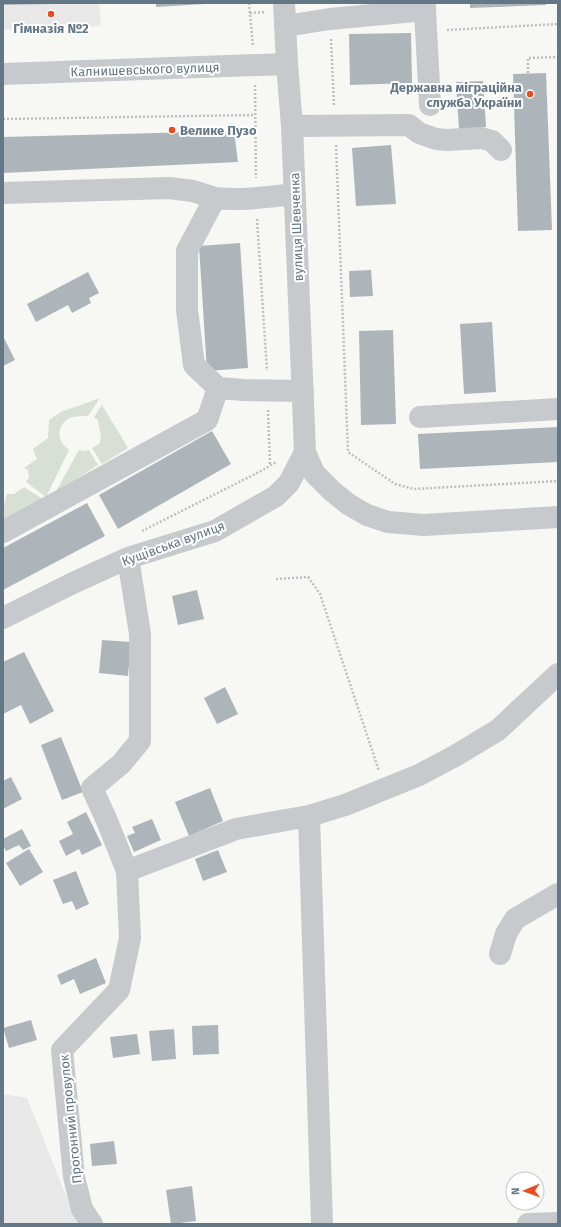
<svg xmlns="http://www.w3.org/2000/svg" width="561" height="1227" font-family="'Fira Sans',sans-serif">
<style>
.built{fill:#e7e8e7}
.green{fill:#d8dfd4}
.building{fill:#adb5bb}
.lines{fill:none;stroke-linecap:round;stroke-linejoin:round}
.path{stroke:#bdc0c2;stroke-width:2.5;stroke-dasharray:2 2;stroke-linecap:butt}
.minor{stroke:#c6cacd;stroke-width:22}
.poi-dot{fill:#ed4b1d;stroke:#fff;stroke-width:1.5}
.labels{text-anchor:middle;stroke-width:4;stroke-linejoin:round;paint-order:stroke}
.poi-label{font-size:13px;font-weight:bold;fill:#647786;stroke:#fff}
.street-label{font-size:13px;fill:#647786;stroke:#fff}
</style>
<rect width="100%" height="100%" fill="#f7f7f3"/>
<path class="built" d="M3,3H99L101,26L3,30Z
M3,1094L27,1098L64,1191L80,1224H3Z"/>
<path class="green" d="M100,398L88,416C83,416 77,416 72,417C61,421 56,433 62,443C64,446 67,448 69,450L46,497L26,482L29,477L28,470L24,468L37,459L33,449L48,438L49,420L61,412Z
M102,405L128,448L102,464L92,448L100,443L101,437L98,420L94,417Z
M79,450L84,451L89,450L98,465L55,493Z
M24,487L44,500L3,526V508L7,494H14Z"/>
<path class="building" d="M3,3H53V4L3,5Z
M156,3H205V4L156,7Z
M470,3H546V5L470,8Z
M411,33L412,83L350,85L349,34Z
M546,73L552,230L518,231L513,74Z
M483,81L486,127L459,129L456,82Z
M234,131L238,162L3,173V137Z
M391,145L396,204L356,206L352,148Z
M240,243L248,368L207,371L199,246Z
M371,270L373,296L350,297L349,271Z
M88,272L99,293L89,298L91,303L72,313L68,305L36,322L27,304Z
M492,322L496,392L464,394L460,324Z
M393,330L396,424L361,425L359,331Z
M3,336L15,360L3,366Z
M558,427V462L420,469L418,434Z
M212,431L231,464L118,529L99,495Z
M87,503L105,536L3,590V548Z
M197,590L204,619L178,625L172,596Z
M102,640L131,642L128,676L99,673Z
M24,652L54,711L30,724L21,705L3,714V662Z
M225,687L238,714L217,724L204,698Z
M61,737L83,792L62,800L41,745Z
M11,777L22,799L3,809V781Z
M210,788L223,821L189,836L175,802Z
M86,812L102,845L82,855L79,849L66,856L59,841L73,834L67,822Z
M152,819L161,840L134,852L127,836L135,833L132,827Z
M22,829L31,846L23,850L19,845L6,851L3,845V839Z
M29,849L43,872L20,886L6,863Z
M218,850L227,872L203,881L195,859Z
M76,871L89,904L76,910L72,901L63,904L53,880Z
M96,958L106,983L80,994L74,979L61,985L57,975Z
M31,1020L37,1040L9,1048L3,1028Z
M218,1025L219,1054L193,1055L192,1026Z
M174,1029L176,1059L152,1061L149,1031Z
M137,1034L140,1054L113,1058L110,1037Z
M114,1141L117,1164L92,1166L90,1144Z
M192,1186L196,1221L171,1224L166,1190Z"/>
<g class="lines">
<path class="path" d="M249,3L253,46
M250,13L264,12
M447,30L558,24
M331,39L334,106
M528,73V58L558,57
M255,85L256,178
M3,119L255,115
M336,145L348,452L395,484L414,489L558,481
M257,219L267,371
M268,410L270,466
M142,531L263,470L276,462
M276,579L308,577L320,594L379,771"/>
<path class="minor" d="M284,3L287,64L292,126L305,452L314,473L332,491L348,504L367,515L388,522L424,525L558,517
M425,10L430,105
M285,26L330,19L425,10V3
M3,74L287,64
M292,126L409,125L419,133L436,139L447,140L481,138L492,141L501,150
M3,193L169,188L193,191L215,198
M295,194C266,197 243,201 215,198L187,251V310L194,365L218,388L244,390L303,391
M420,417L558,409
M3,532L207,420L218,388
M3,618L73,583L128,558L215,531L276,496L289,483L305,452
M309,816L322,1224
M127,871L236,829L309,816L345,805L419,775L455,756L498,730L558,674
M500,954L506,934L515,919L558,894
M92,1224L82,1209L74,1177L62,1050L119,990L130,938L127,871L107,821L92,788L121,764L140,741V634L128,558
M528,1224L558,1223"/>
</g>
<g class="poi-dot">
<circle cx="51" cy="14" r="4"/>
<circle cx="530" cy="94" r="4"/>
<circle cx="172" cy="130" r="4"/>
</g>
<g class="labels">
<g class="poi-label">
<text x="51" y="33">Гімназія №2</text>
<text x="522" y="92" text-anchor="end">Державна міграційна<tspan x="522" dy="15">служба України</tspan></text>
<text x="180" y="135" text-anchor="start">Велике Пузо</text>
</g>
<g class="street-label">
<text transform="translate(145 69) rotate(-2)" y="5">Калнишевського вулиця</text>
<text transform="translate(296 227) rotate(-92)" y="5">вулиця Шевченка</text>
<text transform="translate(173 543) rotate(-20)" y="5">Кущівська вулиця</text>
<text transform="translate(70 1119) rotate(-96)" y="5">Прогонний провулок</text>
</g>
</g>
<rect width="561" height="1227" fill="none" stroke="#647786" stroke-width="8"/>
<g transform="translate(525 1191) rotate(268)"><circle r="19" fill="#ffffff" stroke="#c1c9cf"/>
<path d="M0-3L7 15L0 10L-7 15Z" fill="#ed4b1d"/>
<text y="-6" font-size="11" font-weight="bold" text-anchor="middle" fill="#647786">N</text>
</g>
</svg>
